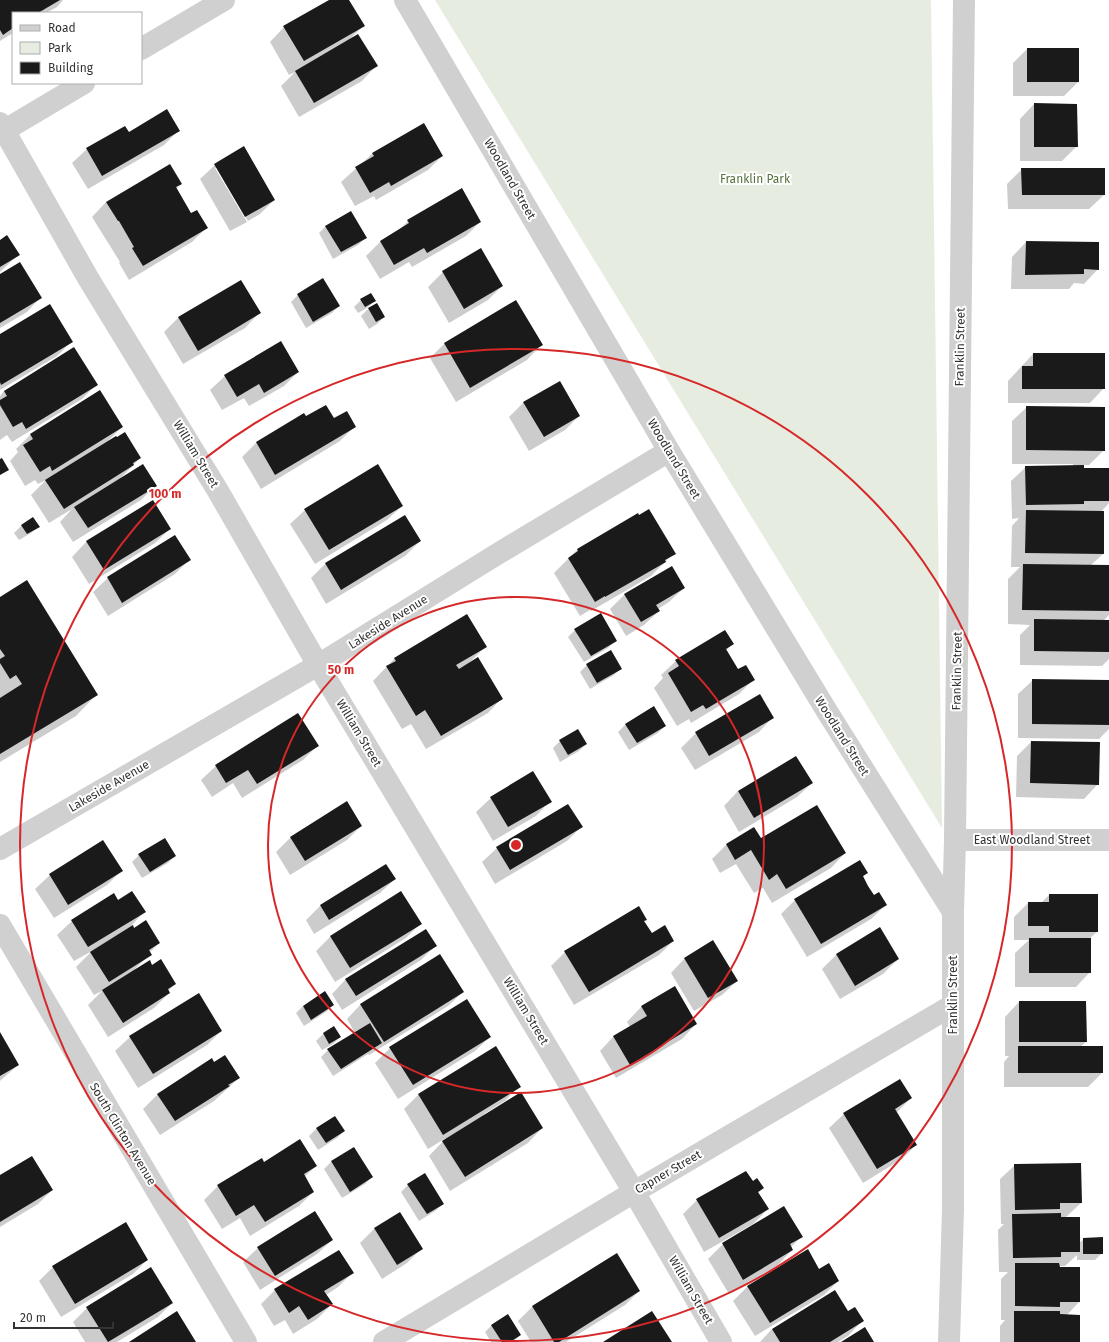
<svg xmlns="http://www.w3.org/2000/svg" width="1109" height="1342" font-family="'Fira Sans',sans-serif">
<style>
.green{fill:#e6ecdf}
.shadow{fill:#0003}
.building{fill:#1a1a1a}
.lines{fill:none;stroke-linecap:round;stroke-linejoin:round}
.minor{stroke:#d0d0d0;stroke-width:22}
.ring{fill:none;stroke:#d62828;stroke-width:2}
.labels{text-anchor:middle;stroke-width:4;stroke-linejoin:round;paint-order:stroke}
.street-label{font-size:12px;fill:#333;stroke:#fff}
.park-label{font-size:12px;fill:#56703f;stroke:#fff}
.centre{fill:#d62828;stroke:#fff;stroke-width:2}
.ring-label{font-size:12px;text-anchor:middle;font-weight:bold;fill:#d62828;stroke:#fff;stroke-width:4;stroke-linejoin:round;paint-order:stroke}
</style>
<rect width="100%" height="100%" fill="#fff"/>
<path class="green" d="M435,0H931L942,828Z"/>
<path class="shadow" d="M0,0H63L57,7L46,13H13V33L0,41Z
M331,0H348L363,26L350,39L376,66L362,81L299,117L281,86L295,72L289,75L270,42L284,27Z
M1027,49L1078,82L1064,96H1013V63Z
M1034,104L1077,146L1062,161H1020V119Z
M423,124L442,156L428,170L376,200L374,196L355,206L341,182L372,154Z
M178,131L164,145L88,189L72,163L87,149L128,133Z
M215,165L274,200L260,214L248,221L217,168H215L247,222L230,231L200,179Z
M1022,169L1104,195L1089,209H1008L1007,184Z
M181,184L176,189L191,214L206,228L192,242L129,280L119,263L120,262L92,217L106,202Z
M408,221L480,222L466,236L412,267L409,262L380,279L366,256L381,241L397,232Z
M326,226L365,238L358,245L333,259L319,233Z
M0,241L18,255L0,272Z
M1026,242L1098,269L1084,284L1074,283L1069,289H1011L1012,257Z
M481,250L502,286L488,300L449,323L428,287L443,272Z
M0,276L41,297L27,312L0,328Z
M241,282L259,313L245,328L183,364L164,332L178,318Z
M298,295L339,306L332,313L306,328L291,302Z
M361,300L374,301L367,308L358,313L354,307Z
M516,302L541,345L527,360L456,402L430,358L444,344Z
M377,304L384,317L377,324L369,329L361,316L368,309Z
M0,335L71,342L57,356L0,390Z
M74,349L96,385L82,399L12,442L7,435L0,440V396L4,391Z
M1033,354L1104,388L1090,403H1008V381Z
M298,372L284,386L249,406L244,398L222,410L210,390L225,376Z
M100,392L122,427L106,443L140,458L121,478L155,486L141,500L73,542L60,522L72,509L49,523L31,495L46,480L38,484L35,480L25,486L10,461L18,452L16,449L30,435Z
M524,402L579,416L565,430L529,451L509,417Z
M1027,407L1104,450L1089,465H1083V469H1109V503L1101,512L1103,554L1091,565L1109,566V615L1103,621H1109V659L1102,666L1020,665V635L1030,625L1008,624V579L1020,567H1011L1012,526L1019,518L1012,519L1011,481L1026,467L1073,466V464H1012V421Z
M304,415L306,418L355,426L340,441L261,489L242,457L256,443Z
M152,501L170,529L155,543L89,584L72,557L86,542Z
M402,506L387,520L315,564L290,524L305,510Z
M637,515L674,553L651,576L591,611L590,610L580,616L554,573L577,550Z
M404,516L420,541L405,556L326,604L311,578L325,564Z
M21,526H38L31,533L19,540L14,533Z
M189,560L175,574L108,616L93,592L108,578Z
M672,567L684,588L669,602L658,609L659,611L644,625L626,636L610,609L624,595Z
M0,598L97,694L76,716L0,762Z
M466,616L485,647L469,663L502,698L488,713L426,749L411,724L402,729L373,681L394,659Z
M575,630L615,641L608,648L584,662L568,637Z
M732,644L726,651L738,670L753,680L739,694L691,723L689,719L677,726L654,688L663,678L661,675L676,661Z
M587,665L621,668L614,675L590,689L580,672Z
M1033,680L1109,681V729L1099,739L1018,738V694Z
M654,708L665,726L658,733L629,750L618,732L625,725Z
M773,717L759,732L695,770L681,748L696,733Z
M578,730L586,744L579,751L560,762L553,748L560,741Z
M1031,742L1098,784L1084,799L1016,797L1017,756Z
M317,746L303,760L242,798L233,783L212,797L201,780L216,766Z
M796,757L812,783L797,797L739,832L724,806L738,791Z
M533,773L550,801L536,816L493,841L476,812L491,798Z
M361,826L347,840L290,875L276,852L290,838Z
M581,827L567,841L495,884L482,862L497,848Z
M761,840L845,853L831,868L772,903L763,888L754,893L736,864L720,873L712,859L726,845Z
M139,855L175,856L168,863L142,878L132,862Z
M121,871L107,885L54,918L35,889L50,875Z
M867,873L862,877L874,897L886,905L871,919L807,957L781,914L795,900Z
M395,879L380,893L314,934L306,920L320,906Z
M401,892L420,924L406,938L335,982L316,951L330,937Z
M1049,895H1097V932L1090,938V972L1076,987H1015V953L1029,940H1014V917L1028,903H1041Z
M117,901L144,912L132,925L134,929L159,943L149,953L150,954L135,969L152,966L175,984L168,991L169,993L154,1008L108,1037L88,1005L102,991L94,995L76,967L92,951L74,961L57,935L72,921Z
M643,921L651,934L673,941L659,955L574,1005L551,966L565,952Z
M435,946L421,960L342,1010L332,994L346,979Z
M837,954L898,959L883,974L840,999L822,969Z
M685,958L737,981L722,995L694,1011L671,973Z
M674,988L696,1024L682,1039L616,1078L600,1051L614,1036L630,1027L627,1022L641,1007Z
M463,992L448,1006L369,1055L368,1054L333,1076L321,1057L328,1050L355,1033L347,1019L361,1004Z
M1019,1002L1086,1042L1080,1047L1102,1073L1088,1087H1004V1062L1009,1056H1005V1017Z
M333,1005L326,1012L304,1026L296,1013L303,1006Z
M334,1027L340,1037L333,1044L322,1050L316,1041L323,1034Z
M221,1031L207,1045L138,1088L115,1051L130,1037Z
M0,1035L18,1065L0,1081Z
M490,1037L475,1051L398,1099L375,1063L390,1048Z
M495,1048L519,1086L505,1101L484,1114L485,1115L542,1128L528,1143L450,1191L429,1156L446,1138L428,1149L404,1109L418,1095Z
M212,1060L214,1063L239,1078L214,1101L160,1135L143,1109L157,1095Z
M911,1098L896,1113L916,1145L902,1159L863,1183L829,1128L844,1114Z
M316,1129L344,1131L337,1138L318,1150L309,1136Z
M354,1148L372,1177L365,1184L342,1198L324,1169L331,1162Z
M264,1163L316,1166L304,1177L313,1192L299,1206L250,1236L240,1218L222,1229L204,1200L218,1186Z
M1015,1165L1081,1203L1065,1218L1079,1243L1084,1239L1102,1253L1095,1260H1077V1255L1065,1266H1059L1079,1302L1066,1316L1079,1342H1000V1326L1005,1320H1001V1279L1008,1272H999L998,1230L1004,1224H1001L1000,1179Z
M0,1176L52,1190L38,1204L0,1227Z
M752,1182L763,1188L758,1193L768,1209L753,1224L704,1252L683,1214L697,1200Z
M408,1185L443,1204L435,1211L419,1221L401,1192Z
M784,1208L801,1237L791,1247L792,1250L778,1265L729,1294L708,1259L723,1244Z
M315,1213L332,1240L317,1254L260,1290L243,1262L258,1248Z
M399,1213L421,1249L407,1263L382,1279L360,1243L374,1229Z
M616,1254L639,1291L625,1305L566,1342H531L518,1321L532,1307Z
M147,1260L133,1274L61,1317L39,1281L53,1267Z
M819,1270L838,1281L824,1295L755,1336L733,1301L748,1286Z
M352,1273L338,1287L326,1295L332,1304L317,1319L293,1334L285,1320L274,1326L261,1304L275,1290Z
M172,1303L158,1317L117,1342H85L73,1322L87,1308Z
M847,1313L862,1321L848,1336L838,1342H760L772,1329Z
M492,1325L520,1335L513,1342H491L485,1332Z"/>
<path class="building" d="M0,0H60L38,13H13V28L3,35L0,30Z
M329,0H349L365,26L304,61L283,26Z
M358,34L378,66L314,103L295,71Z
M1027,48H1079V82H1027Z
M1034,103L1077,104L1078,147H1034Z
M167,109L180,131L102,176L86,148L125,126L129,132Z
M424,123L443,156L391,186L389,182L370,193L355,167L374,156L372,153Z
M244,146L275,200L245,217L214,164Z
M170,164L182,184L176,187L191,213L197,210L208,228L143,266L132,248L134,247L119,221H118L106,202Z
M1021,168H1105V195H1022Z
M462,188L481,222L427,253L424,248L394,265L380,241L409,223L407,220Z
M351,211L367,238L341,252L325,226Z
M7,235L20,255L0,267V240Z
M1026,241L1099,242V270L1084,269V274L1025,275Z
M481,248L503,286L464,309L442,271Z
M20,262L42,298L0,323V274Z
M323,278L340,306L313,322L297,294Z
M241,280L261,313L198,351L178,317Z
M371,293L376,301L365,307L360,299Z
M516,300L543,345L470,388L444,343Z
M377,303L385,317L376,322L368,308Z
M50,304L73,342L1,385L0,382V334Z
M281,341L299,372L264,393L259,384L237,397L224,375Z
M74,347L98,385L26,429L22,422L13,427L0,405V400L7,396L4,391Z
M1033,353H1105V389H1022V366H1033Z
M560,381L580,416L544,437L523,402Z
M100,390L123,427L52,471L50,466L40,472L23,445L33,439L30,434Z
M326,405L334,418L347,411L356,427L275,475L256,442L304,413L306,416Z
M1026,406L1105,407V451L1026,450Z
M125,432L141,458L133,463L134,465L64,509L45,480L116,436L117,437Z
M2,458L9,470L0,475V459Z
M143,464L157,486L88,528L74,507Z
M378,464L403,506L329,550L304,509Z
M1084,465V468H1109V501H1084V504L1026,505L1025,466Z
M153,500L171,529L104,570L86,541Z
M649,509L676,554L665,560L666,562L605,597V596L595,602L568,558L578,551L577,549L638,513L639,515Z
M1026,510L1104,511V554L1025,553Z
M405,515L421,541L341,590L325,563Z
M33,517L40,527L27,534L21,525Z
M175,535L191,560L122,603L107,577Z
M1023,564L1109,565V611L1022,610Z
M672,566L685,588L656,605L660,611L641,622L624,594Z
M27,580L98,695L0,754V698L22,684L16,675L10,679L0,663V659L5,656L0,649V597Z
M601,613L617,641L591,656L574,629Z
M467,614L487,647L456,665L459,669L478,657L503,699L441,736L425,710L416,716L386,666L396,661L394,658Z
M1034,619L1109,620V652L1034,651Z
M725,630L734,644L726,649L738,669L746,665L755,680L706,709L703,705L691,712L668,673L679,666L675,660Z
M611,650L622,669L597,683L586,664Z
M1032,679L1109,680V725L1032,724Z
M760,694L774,718L709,756L695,732Z
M654,706L666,726L637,743L625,724Z
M298,713L319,746L257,784L248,770L226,783L215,765Z
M578,729L587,744L568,755L559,740Z
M1031,741L1100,742L1099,785L1030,783Z
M796,756L813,783L754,818L738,791Z
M533,771L552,802L508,827L490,797Z
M347,801L362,826L305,861L290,837Z
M568,804L583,827L510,870L496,847Z
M817,805L846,853L786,889L777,874L769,880L751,850L735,860L726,844L754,827L761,838Z
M165,838L176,856L150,872L138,854Z
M103,840L123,871L68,905L49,874Z
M860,860L868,873L863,876L868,886L874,895L879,892L887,905L821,944L794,899Z
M386,864L396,879L329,920L320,905Z
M132,891L146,912L88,947L71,920L114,893L118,900Z
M401,891L422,924L350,968L330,936Z
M1049,894H1098V932H1049V926H1028V902H1049Z
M639,906L647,920L644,921L652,933L665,925L674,941L589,992L564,951Z
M146,920L160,943L149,950L152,955L109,982L90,952L133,925L134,928Z
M880,927L899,959L855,986L836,954Z
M426,929L437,946L356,996L345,979Z
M1029,938H1091V973H1029Z
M713,940L738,981L708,998L684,958Z
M440,954L464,992L384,1042L360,1004Z
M161,959L176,984L168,989L170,993L123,1023L102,990L150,960L152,965Z
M675,986L697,1024L630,1065L613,1036L647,1016L641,1006Z
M325,991L334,1005L311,1020L303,1006Z
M199,993L222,1031L153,1074L129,1036Z
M467,999L491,1037L413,1085L389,1047Z
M1019,1001H1086L1087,1042H1019Z
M370,1023L382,1043L341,1069L327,1049Z
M334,1026L341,1037L329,1044L323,1033Z
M0,1032L19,1065L0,1076Z
M496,1046L521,1087L443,1135L418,1094Z
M1018,1046H1103V1073H1018Z
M225,1055L240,1078L228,1085L230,1086L175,1121L157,1094L212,1058L214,1062Z
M900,1079L912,1098L895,1109L917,1145L877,1169L843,1113Z
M521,1092L543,1128L465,1177L442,1141Z
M335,1116L345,1131L326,1143L316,1128Z
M300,1139L317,1166L304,1174L314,1192L265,1222L254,1205L236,1216L217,1185L262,1158L264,1162Z
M354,1147L373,1177L350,1192L331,1161Z
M32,1156L53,1190L0,1222V1175Z
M1081,1163L1082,1203H1060V1209L1015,1210L1014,1164Z
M746,1171L753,1181L757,1178L764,1188L758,1192L769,1209L719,1238L696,1199Z
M425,1173L444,1204L427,1214L407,1184Z
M784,1206L803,1237L790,1244L793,1250L743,1280L722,1243Z
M315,1211L333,1240L275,1276L257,1247Z
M400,1212L423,1249L397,1265L374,1228Z
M1061,1213V1217H1080V1252H1061V1257L1013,1258L1012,1214Z
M126,1222L148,1260L75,1304L52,1266Z
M1103,1237V1254H1083V1238Z
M808,1249L819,1269L829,1263L839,1281L770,1323L747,1286Z
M339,1250L354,1273L324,1291L333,1304L308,1320L299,1306L289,1313L274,1289Z
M617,1253L640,1291L559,1342H554L532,1306Z
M1015,1263H1059L1060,1267H1080V1302H1060V1307L1015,1306Z
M151,1267L173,1303L108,1342L86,1307Z
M835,1290L848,1311L855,1307L864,1321L830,1342H780L772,1329Z
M177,1311L196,1342H129Z
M652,1311L672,1342H603Z
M1014,1311H1060V1314L1080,1315V1342H1014Z
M508,1314L521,1335L510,1342H502L491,1325Z
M865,1327L874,1342H841Z"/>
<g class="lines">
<path class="minor" d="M405,0L669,451L828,713L953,912
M141,49L224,0
M0,123L88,278L218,491L318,665L634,1192L721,1342
M0,133L84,83
M955,840H1109
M0,849L318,665L499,553L669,451
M0,925L246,1342
M384,1342L634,1192L953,1005
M949,1342L953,1208V912L955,840L964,0"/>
</g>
<g class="ring">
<circle cx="516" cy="845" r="248"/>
<circle cx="516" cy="845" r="496"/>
</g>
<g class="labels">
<g class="street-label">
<text transform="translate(510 179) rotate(60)" y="4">Woodland Street</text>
<text transform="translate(960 347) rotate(-89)" y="4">Franklin Street</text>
<text transform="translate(196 454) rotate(59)" y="4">William Street</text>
<text transform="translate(674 459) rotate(59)" y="4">Woodland Street</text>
<text transform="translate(388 622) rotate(-32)" y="4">Lakeside Avenue</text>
<text transform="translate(957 671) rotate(-89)" y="4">Franklin Street</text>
<text transform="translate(359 733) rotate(59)" y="4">William Street</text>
<text transform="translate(842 736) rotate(58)" y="4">Woodland Street</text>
<text transform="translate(109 786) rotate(-30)" y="4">Lakeside Avenue</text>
<text x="1032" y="844">East Woodland Street</text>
<text transform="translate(953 995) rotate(-90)" y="4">Franklin Street</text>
<text transform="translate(526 1011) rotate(59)" y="4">William Street</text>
<text transform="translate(123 1134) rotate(59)" y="4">South Clinton Avenue</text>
<text transform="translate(668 1172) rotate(-30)" y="4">Capner Street</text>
<text transform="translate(691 1290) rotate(60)" y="4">William Street</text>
</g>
<g class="park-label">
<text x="755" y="183">Franklin Park</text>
</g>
</g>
<circle cx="516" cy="845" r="6" class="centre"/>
<g class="ring-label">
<text x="165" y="498">100 m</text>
<text x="341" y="674">50 m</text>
</g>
<rect x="12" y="12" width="130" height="72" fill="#ffffff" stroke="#adadad"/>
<rect x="20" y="25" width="20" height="6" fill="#d0d0d0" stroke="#adadad"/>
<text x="48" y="32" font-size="12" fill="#333333">Road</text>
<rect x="20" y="42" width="20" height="12" fill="#e6ecdf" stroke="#adadad"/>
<text x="48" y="52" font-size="12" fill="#333333">Park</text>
<rect x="20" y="62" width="20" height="12" fill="#1a1a1a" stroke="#adadad"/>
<text x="48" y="72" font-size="12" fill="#333333">Building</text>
<path d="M14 1322v6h99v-6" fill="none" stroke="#333333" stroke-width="2"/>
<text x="20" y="1322" font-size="12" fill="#333333" stroke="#ffffff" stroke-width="3" paint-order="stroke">20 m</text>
</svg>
